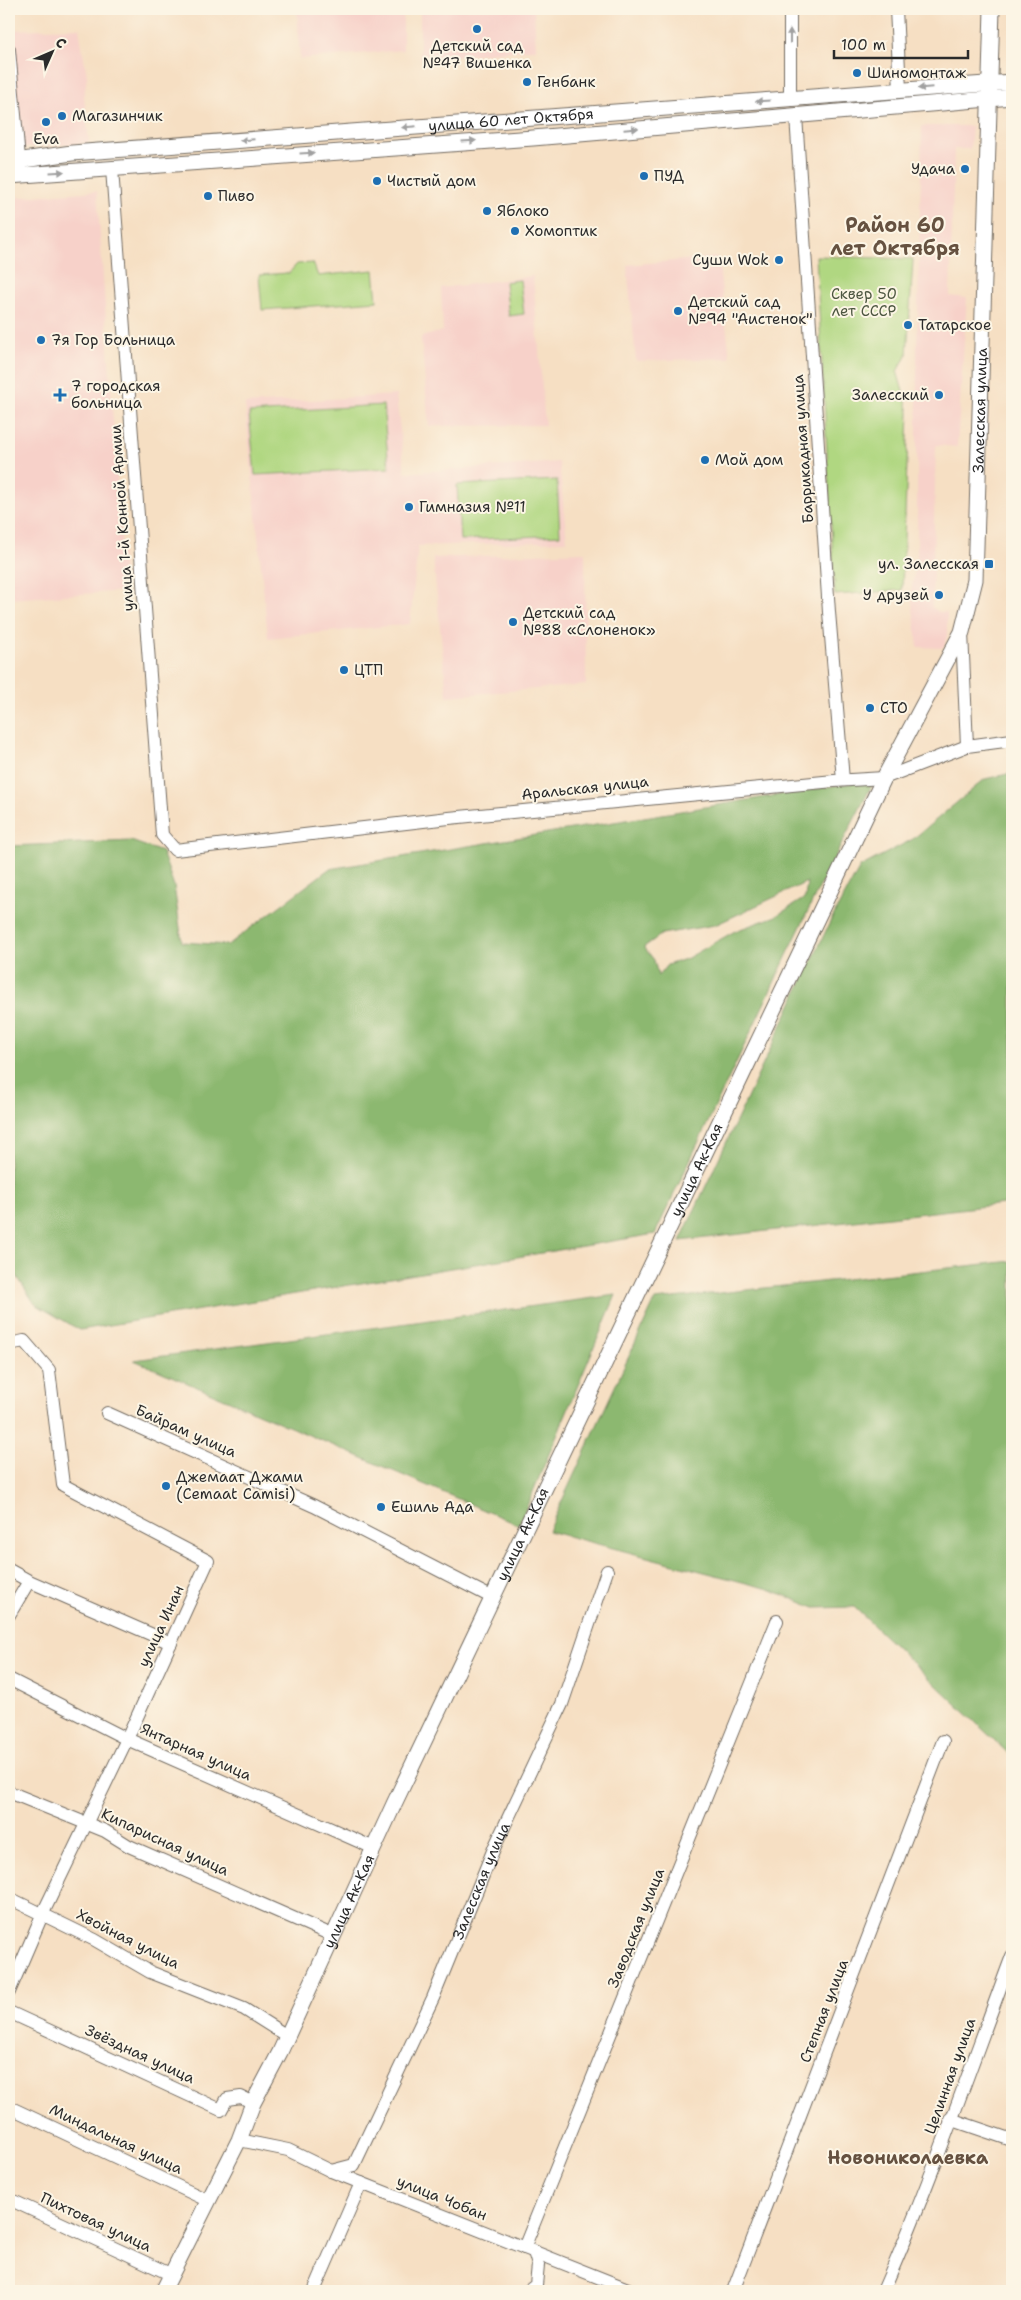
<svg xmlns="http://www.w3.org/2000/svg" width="1021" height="2300" font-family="'Shantell Sans',sans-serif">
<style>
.built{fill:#f7d1c9}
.green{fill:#b0d781;stroke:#6e8156}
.forest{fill:#8cb86f;stroke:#5c724d;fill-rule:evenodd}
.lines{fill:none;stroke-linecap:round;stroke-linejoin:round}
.minor-casing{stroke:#726a60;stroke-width:14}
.major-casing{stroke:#726a60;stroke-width:17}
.minor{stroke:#fff;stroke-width:12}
.major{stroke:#fff;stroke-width:15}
.oneway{fill:#a0a0a0}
.poi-dot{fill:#1f6fb2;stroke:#fcf5e5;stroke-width:2}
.labels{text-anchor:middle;stroke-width:4;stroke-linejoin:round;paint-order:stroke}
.poi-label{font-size:15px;fill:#2b2b2b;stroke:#fcf5e5;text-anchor:start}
.street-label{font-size:15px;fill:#2b2b2b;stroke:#fcf5e5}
.park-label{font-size:15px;fill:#4c5640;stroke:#fcf5e5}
.quarter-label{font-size:18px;font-weight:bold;fill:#655140;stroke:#fcf5e5}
.district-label{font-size:20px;font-weight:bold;fill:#655140;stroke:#fcf5e5}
</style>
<rect width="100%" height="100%" fill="#fcf5e5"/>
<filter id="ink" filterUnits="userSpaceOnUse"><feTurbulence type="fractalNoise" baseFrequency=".02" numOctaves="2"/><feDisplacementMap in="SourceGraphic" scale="10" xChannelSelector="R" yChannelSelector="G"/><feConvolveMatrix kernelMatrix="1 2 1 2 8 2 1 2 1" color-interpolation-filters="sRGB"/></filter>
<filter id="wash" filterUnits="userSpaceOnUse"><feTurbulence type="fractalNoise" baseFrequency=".0096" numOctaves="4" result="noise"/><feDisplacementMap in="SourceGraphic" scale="20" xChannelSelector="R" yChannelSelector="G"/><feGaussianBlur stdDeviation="1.12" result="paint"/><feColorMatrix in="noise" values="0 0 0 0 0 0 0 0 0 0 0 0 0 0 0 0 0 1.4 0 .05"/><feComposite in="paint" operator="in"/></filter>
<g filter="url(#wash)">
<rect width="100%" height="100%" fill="#f6dfc3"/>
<path class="built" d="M297,9H403V50L300,59Z
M420,9H534L536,49L420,59Z
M79,28L87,76L84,96L89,143L21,148L12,30Z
M922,126H972L970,149H954L950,296L967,298L957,447L936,445L932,607L939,612H947V635L944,647L939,648L918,647L911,593L917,556V346Z
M97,191L125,591L9,599V198Z
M718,257L730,358L636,361L627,265Z
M533,276L545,425L429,426L421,337L443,331L441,288Z
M396,395L405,473L559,462L567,541L418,546L410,624L268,638L245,404Z
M585,552L586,685L447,696L433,558Z"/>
<path class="green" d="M816,256L913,259L907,355L897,371L909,412L902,590L835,595Z
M313,263L318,276L374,270L377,301L262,310L259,275L289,273L297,264Z
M520,280L524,314L509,316L505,282Z
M383,405L389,468L255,475L249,413Z
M557,480L560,535L460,540L457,485Z"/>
<path class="forest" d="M1012,773V1203L680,1241L830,922L860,867L913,839L985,779Z
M875,779L816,894L655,1234L80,1330L35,1304L9,1264V846L131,841L162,852L174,886L182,942L228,945L329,869ZM807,882L805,898L776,916L735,931L686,959L667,965L658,976L654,960L644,947L662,934L715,925Z
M1012,1261V1757L854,1607L815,1608L769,1589L548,1531L655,1300Z
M616,1295L519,1525L134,1360Z"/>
</g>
<g filter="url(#ink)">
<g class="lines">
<g class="minor-casing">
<g id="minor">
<path d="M790,9V99"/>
<path d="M896,9L900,90"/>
<path d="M9,50L20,169"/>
<path d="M796,116L829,612L843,780"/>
<path d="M112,169L162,835L175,850L449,818L834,781L884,778L967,746L1012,740"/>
<path d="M962,632L967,746"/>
<path d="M9,1344L24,1341L49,1370L63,1485L208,1561L127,1739L43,1913L9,1992"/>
<path d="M107,1413L314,1506L493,1598"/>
<path d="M9,1570L29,1581L171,1643"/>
<path d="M9,1615L29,1581"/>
<path d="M9,1679L127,1739L374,1848"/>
<path d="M9,1792L105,1831L129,1846L334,1936"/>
<path d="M9,1898L95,1940L150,1972L244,2009L287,2036"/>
<path d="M9,2012L221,2110L227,2099L241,2097L253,2103"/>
<path d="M9,2107L209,2201"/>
<path d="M950,2119L1012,2140"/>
<path d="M239,2140L288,2150L331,2171L633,2291"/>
<path id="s1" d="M331,2171L354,2165L433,1998L495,1846L562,1704L607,1571"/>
<path d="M9,2199L170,2274"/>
<path d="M524,2248L777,1621"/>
<path d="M314,2291L361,2183"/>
<path d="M528,2291L536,2285L538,2265L534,2252"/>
<path d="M733,2291L943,1741"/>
<path d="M883,2291C931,2182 970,2068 1012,1956"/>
</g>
</g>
<g class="major-casing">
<g id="major">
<path id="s2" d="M9,162L72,153L1012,82"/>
<path d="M9,176L533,138L1012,97"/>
<path id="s3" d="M163,2291L239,2140L253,2103L280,2052L394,1804L884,778L962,632L975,580L992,9"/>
</g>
</g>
<use href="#minor" class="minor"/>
<use href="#major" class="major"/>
</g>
<defs><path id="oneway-solid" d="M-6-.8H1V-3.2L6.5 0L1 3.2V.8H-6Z" transform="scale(1.25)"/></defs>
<g class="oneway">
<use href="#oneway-solid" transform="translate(790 36) rotate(-90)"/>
<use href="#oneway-solid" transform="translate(925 88) rotate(175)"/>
<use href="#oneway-solid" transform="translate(763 101) rotate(177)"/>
<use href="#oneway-solid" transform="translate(409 127) rotate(175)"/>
<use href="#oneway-solid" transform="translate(631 129) rotate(-5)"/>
<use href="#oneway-solid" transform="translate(247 140) rotate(175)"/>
<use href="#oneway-solid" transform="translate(469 141) rotate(-4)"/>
<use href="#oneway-solid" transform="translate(307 153) rotate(-4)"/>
<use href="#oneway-solid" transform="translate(57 172) rotate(-4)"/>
</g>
</g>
<g class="poi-dot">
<circle cx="477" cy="29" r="5"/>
<circle cx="857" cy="73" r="5"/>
<circle cx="527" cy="82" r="5"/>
<circle cx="62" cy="116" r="5"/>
<circle cx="46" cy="122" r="5"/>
<circle cx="965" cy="169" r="5"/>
<circle cx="644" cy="176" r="5"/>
<circle cx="377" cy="181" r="5"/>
<circle cx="208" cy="196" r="5"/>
<circle cx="487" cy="211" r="5"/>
<circle cx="515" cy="231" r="5"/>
<circle cx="779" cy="260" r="5"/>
<circle cx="678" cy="311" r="5"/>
<circle cx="908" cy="325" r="5"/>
<circle cx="41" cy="340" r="5"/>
<path d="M57.5 387.5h5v5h5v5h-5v5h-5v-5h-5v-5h5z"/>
<circle cx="939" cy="395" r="5"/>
<circle cx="705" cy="460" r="5"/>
<circle cx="409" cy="507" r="5"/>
<rect x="984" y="559" width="10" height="10" rx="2.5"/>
<circle cx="939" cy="595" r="5"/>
<circle cx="513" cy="622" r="5"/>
<circle cx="344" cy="670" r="5"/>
<circle cx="870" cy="708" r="5"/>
<circle cx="166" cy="1486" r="5"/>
<circle cx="381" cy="1507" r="5"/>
</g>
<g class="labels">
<g class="poi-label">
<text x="477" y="51" text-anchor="middle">Детский сад<tspan x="477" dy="17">№47 Вишенка</tspan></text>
<text x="867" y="78">Шиномонтаж</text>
<text x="537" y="87">Генбанк</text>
<text x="72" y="121">Магазинчик</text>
<text x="46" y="144" text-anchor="middle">Eva</text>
<text x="955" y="174" text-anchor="end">Удача</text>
<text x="654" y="181">ПУД</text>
<text x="387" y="186">Чистый дом</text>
<text x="218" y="201">Пиво</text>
<text x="497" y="216">Яблоко</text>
<text x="525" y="236">Хомоптик</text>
<text x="769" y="265" text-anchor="end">Суши Wok</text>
<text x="688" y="307">Детский сад<tspan x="688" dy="17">№94 "Аистенок"</tspan></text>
<text x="918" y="330">Татарское</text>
<text x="51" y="345">7я Гор Больница</text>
<text x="71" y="391">7 городская<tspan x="71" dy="17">больница</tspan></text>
<text x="929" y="400" text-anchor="end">Залесский</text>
<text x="715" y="465">Мой дом</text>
<text x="419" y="512">Гимназия №11</text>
<text x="979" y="569" text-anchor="end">ул. Залесская</text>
<text x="929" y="600" text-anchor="end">У друзей</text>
<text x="523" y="618">Детский сад<tspan x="523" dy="17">№88 «Слоненок»</tspan></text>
<text x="354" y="675">ЦТП</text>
<text x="880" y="713">СТО</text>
<text x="176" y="1482">Джемаат Джами<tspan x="176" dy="17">(Cemaat Camisi)</tspan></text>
<text x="391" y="1512">Ешиль Ада</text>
</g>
<g class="street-label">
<text dy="5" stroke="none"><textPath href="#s2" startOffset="504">улица 60 лет Октября</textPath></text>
<text dy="5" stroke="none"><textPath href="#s3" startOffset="2065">Залесская улица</textPath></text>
<text transform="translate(803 449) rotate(-94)" y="5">Баррикадная улица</text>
<text transform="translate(122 518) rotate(-94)" y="5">улица 1-й Конной Армии</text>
<text transform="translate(585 788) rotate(-6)" y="5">Аральская улица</text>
<text dy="5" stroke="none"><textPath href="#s3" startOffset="1242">улица Ак-Кая</textPath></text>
<text transform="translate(186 1431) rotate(24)" y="5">Байрам улица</text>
<text dy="5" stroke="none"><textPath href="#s3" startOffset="838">улица Ак-Кая</textPath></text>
<text transform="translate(161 1626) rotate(-65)" y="5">улица Инан</text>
<text transform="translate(196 1752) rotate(24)" y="5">Янтарная улица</text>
<text transform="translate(165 1842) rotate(25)" y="5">Кипарисная улица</text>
<text dy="5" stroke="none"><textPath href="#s1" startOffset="335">Залесская улица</textPath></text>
<text dy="5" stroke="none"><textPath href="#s3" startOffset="432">улица Ак-Кая</textPath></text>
<text transform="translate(636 1928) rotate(-68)" y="5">Заводская улица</text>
<text transform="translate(128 1939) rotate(27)" y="5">Хвойная улица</text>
<text transform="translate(824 2011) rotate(-69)" y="5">Степная улица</text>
<text transform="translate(140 2054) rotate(25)" y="5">Звёздная улица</text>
<text transform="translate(950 2076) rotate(-70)" y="5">Целинная улица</text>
<text transform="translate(116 2139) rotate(25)" y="5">Миндальная улица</text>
<text transform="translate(442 2198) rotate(22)" y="5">улица Чобан</text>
<text transform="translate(96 2222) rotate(25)" y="5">Пихтовая улица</text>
</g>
<g class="park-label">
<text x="864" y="299">Сквер 50<tspan x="864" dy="17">лет СССР</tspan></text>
</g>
<g class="quarter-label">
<text x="908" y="2164">Новониколаевка</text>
</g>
<g class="district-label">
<text x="895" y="232">Район 60<tspan x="895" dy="23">лет Октября</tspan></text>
</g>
</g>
<rect width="1021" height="2300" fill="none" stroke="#fcf5e5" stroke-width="30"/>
<g transform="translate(52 52) rotate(45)" stroke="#fcf5e5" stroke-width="4" paint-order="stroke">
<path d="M0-4L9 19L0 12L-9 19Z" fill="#2b2b2b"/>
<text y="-8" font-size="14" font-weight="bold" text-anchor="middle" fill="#2b2b2b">С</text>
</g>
<path d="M834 50v8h134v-8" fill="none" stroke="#2b2b2b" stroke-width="2.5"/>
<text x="841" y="50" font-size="15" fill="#2b2b2b" stroke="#fcf5e5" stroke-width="4" paint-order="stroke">100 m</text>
</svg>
